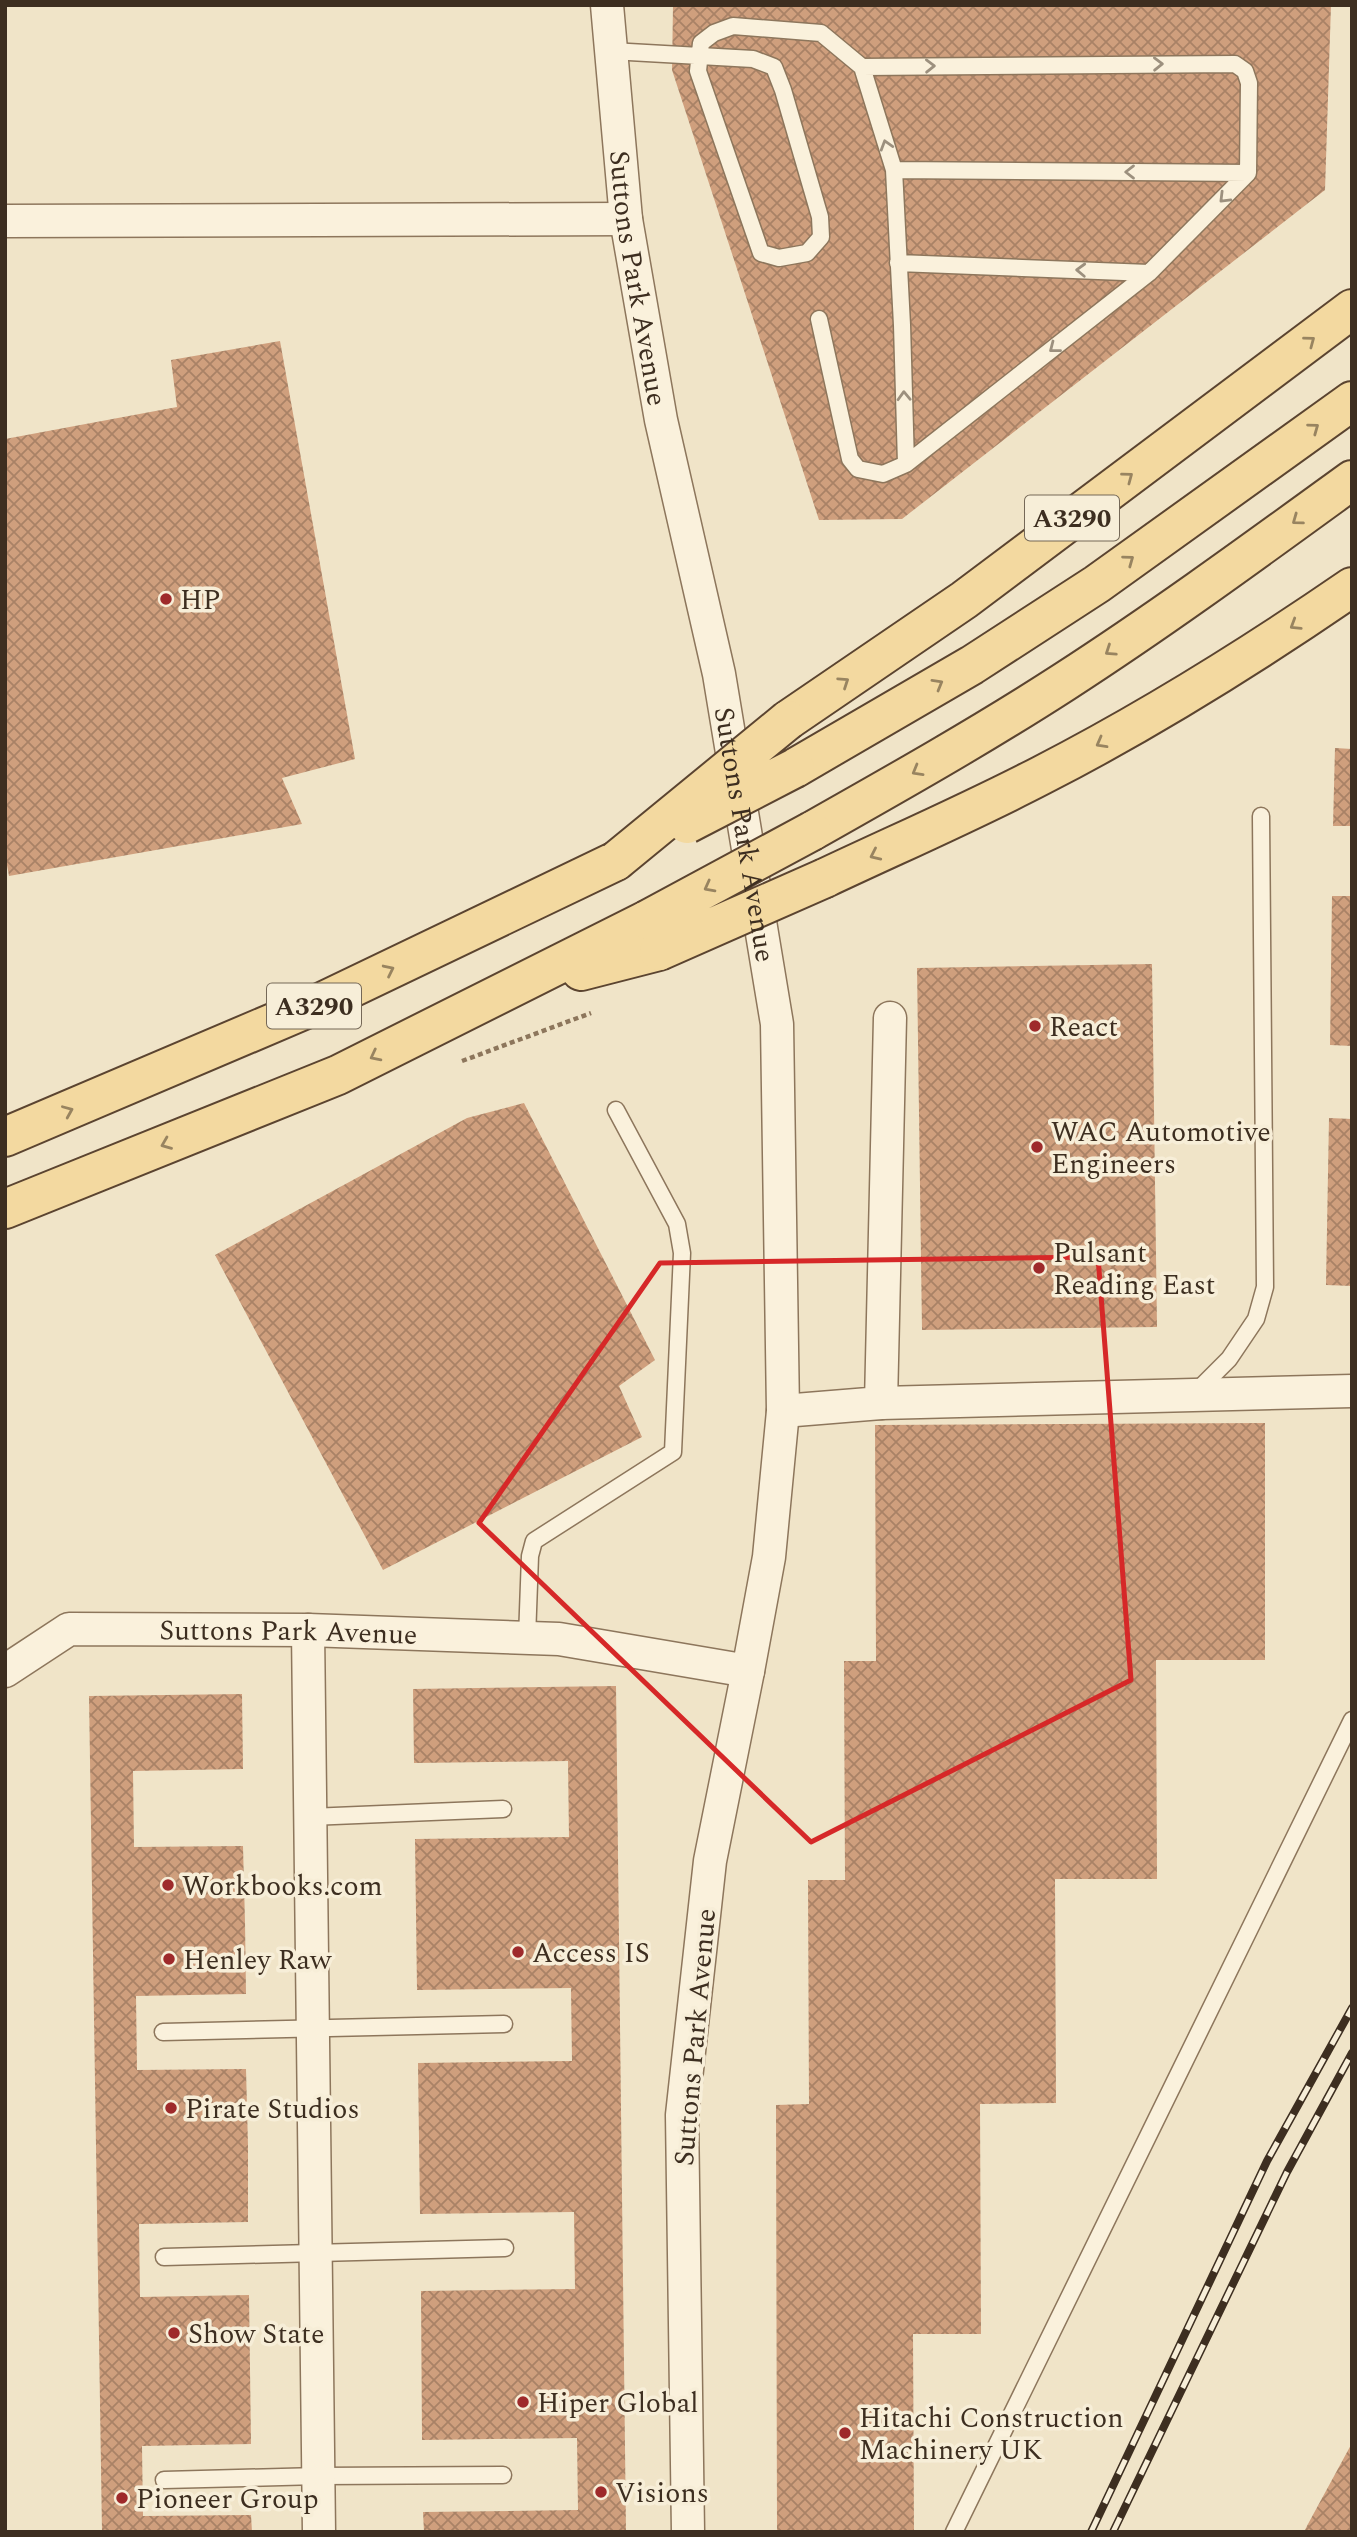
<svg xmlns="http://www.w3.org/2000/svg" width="1357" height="2537" font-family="Spectral,serif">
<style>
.building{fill:url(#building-cross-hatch)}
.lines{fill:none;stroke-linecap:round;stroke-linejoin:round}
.lane-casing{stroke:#8d765c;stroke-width:19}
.street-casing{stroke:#8d765c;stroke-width:35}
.primary-casing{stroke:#5b4430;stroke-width:42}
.path{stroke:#8d765c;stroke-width:4.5;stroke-dasharray:5 3.5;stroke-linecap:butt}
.lane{stroke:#faf1dc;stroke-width:16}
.street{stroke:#faf1dc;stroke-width:32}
.primary{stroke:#f3d9a0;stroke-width:38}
.rail-casing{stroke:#3d2e20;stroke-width:8}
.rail{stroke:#f7eed8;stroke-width:5;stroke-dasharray:16;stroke-linecap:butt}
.primary-bridge-casing{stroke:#5b4430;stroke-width:42;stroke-linecap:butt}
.primary-bridge{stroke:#f3d9a0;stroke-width:38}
.oneway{stroke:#9c907e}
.oneway2{stroke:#988460}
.marked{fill:none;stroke:#d62828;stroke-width:5;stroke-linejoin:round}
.poi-dot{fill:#9e2a2b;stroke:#f7eed8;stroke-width:2.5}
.labels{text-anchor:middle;stroke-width:7;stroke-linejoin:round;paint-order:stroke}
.shield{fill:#f7eed8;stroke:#756857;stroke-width:2}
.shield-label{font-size:26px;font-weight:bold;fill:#3d2e20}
.street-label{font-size:28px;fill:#3d2e20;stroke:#f7eed8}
.poi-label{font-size:28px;fill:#3d2e20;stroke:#f7eed8;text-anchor:start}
</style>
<defs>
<pattern id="building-cross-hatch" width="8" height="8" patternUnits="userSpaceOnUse" patternTransform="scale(1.75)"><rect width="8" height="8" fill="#cf9f7d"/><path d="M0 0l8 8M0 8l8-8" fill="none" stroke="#a98266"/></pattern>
</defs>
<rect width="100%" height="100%" fill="#f0e4c8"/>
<path class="building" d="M673,5H1331L1325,190L902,519L819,520L672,70Z
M280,341L355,759L282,778L302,824L9,876L5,854V439L177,407L171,360Z
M1335,748L1352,749V826H1333Z
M1332,896H1352V1046L1330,1045Z
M1152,964L1157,1327L922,1330L917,968Z
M524,1103L655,1360L619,1386L642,1437L383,1570L215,1255L467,1118Z
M1329,1118L1352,1119V1286L1326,1285Z
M1265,1423V1660H1156L1157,1879H1055L1056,2103L980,2104L981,2334H913L914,2532H777L776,2105L809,2104L808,1880H845L844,1661H876L875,1425Z
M616,1686L626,2532H424L423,2512L578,2510L577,2438L422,2440L421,2291L575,2289L574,2212L420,2214L418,2063L572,2061L571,1988L417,1990L415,1839L569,1837L568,1761L414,1763L413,1689Z
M242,1694L243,1769L133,1771L134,1847L243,1846L245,1922L246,1994L136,1996L137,2070L246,2069L248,2146V2222L139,2224L140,2297L249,2295L251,2444L142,2446L143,2516L251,2515L252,2532H102L89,1696Z
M1352,2443V2532H1304L1308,2524Z"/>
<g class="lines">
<g class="lane-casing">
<path id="lane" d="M611,51L753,59L774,67L783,90L820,217L821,237L807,253L779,258L761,253L698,71L701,43L714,33L733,26L821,33L862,67L894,170L902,325L906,464
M894,170L1248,173
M898,263L1149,273
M819,319L850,459L858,469L883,474L906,464L1149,273L1248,173L1249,83L1245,71L1235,64L862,67
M1194,1394L1229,1359L1256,1319L1265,1287L1261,816
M527,1638L530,1556L534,1541L673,1452L682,1253L677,1224L616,1110
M310,1817L503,1809
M163,2032L504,2024
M164,2257L505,2248
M164,2480L319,2476L503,2475
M954,2532L1352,1720"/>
</g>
<g class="street-casing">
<g id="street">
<path id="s1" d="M607,5L626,219L661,420L719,674L777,1024L783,1411L769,1557L748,1671L710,1861L682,2115L688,2532"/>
<path d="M5,221L626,219"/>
<path d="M881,1403L1352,1391"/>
<path d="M783,1411L881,1403L890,1018"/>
<path d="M308,1630L319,2532"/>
<path id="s2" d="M5,1671L69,1629L308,1630L559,1639L748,1671"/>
</g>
</g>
<g class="primary-casing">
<path id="primary" d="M788,720L964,600L1352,309
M795,768L972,665L1097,584L1352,401
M812,831C897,783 982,735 1064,682C1163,618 1257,549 1352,480
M825,878C897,844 971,812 1042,775C1149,720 1253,655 1352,587
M581,971L659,951
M5,1137L320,1003L616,861
M5,1209L338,1075L647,920"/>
</g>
<path class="path" d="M462,1061L591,1013"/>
<use href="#lane" class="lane"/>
<use href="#street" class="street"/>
<use href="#primary" class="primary"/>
<g class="rail-casing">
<path id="rail" d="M1091,2532L1267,2161L1352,2008
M1113,2532L1287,2172L1352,2053"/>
</g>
<use href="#rail" class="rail"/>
<g class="primary-bridge-casing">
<path id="primary-bridge" d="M687,824L795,768
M616,861L788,720
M647,920L812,831
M659,951L825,878"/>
</g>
<use href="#primary-bridge" class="primary-bridge"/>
</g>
<defs><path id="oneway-chevron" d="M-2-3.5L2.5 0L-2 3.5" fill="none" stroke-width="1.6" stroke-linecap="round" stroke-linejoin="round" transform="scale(1.75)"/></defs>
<g class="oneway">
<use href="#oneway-chevron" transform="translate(1158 64) rotate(-1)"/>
<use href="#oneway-chevron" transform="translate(930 66) rotate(-1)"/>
<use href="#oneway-chevron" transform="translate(886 145) rotate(-107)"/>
<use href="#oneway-chevron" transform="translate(1130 172) rotate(-180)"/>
<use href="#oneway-chevron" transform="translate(1224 198) rotate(135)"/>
<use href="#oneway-chevron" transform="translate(1081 270) rotate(-178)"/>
<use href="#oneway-chevron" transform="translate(1054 348) rotate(142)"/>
<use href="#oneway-chevron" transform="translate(904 396) rotate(-92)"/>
</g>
<g class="oneway2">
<use href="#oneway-chevron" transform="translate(1310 341) rotate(-37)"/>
<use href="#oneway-chevron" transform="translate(1314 428) rotate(-36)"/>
<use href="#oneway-chevron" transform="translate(1128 477) rotate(-37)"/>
<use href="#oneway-chevron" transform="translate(1297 520) rotate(144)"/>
<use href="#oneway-chevron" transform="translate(1129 560) rotate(-36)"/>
<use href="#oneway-chevron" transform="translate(1295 625) rotate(148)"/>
<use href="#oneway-chevron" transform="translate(1110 651) rotate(146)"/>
<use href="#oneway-chevron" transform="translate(844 682) rotate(-34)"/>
<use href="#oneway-chevron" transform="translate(938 684) rotate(-30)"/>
<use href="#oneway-chevron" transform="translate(1101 743) rotate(151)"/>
<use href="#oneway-chevron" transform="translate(917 771) rotate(150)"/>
<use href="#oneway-chevron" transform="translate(875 855) rotate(155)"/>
<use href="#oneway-chevron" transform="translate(709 887) rotate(152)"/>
<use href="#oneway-chevron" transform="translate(389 970) rotate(-26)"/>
<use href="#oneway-chevron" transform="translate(375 1056) rotate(153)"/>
<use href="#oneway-chevron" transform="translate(68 1111) rotate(-23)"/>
<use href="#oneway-chevron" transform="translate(166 1144) rotate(158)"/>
</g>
<path class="marked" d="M1098,1257L1131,1680L811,1842L479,1523L660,1263Z"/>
<g class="poi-dot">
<circle cx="166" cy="599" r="7"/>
<circle cx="1035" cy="1026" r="7"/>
<circle cx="1037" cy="1147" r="7"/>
<circle cx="1039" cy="1268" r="7"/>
<circle cx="168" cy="1885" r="7"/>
<circle cx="518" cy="1952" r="7"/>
<circle cx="169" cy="1959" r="7"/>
<circle cx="171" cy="2108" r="7"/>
<circle cx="174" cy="2333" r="7"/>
<circle cx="523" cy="2402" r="7"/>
<circle cx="845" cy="2433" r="7"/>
<circle cx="601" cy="2492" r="7"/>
<circle cx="122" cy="2498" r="7"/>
</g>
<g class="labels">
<g class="shield">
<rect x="1025" y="495.5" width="94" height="45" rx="5"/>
<rect x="267" y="983.5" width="94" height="45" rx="5"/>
</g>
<g class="shield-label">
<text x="1072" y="527">A3290</text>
<text x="314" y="1015">A3290</text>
</g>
<g class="street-label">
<text dy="10" stroke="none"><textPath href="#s1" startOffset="275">Suttons Park Avenue</textPath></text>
<text dy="10" stroke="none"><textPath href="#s1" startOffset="842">Suttons Park Avenue</textPath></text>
<text dy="10" stroke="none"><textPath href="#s2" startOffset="296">Suttons Park Avenue</textPath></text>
<text transform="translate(694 2037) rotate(-85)" y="10">Suttons Park Avenue</text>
</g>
<g class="poi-label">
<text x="180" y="609">HP</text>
<text x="1049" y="1036">React</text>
<text x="1051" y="1141">WAC Automotive<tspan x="1051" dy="32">Engineers</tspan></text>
<text x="1053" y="1262">Pulsant<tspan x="1053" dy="32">Reading East</tspan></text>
<text x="182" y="1895">Workbooks.com</text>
<text x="532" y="1962">Access IS</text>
<text x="183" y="1969">Henley Raw</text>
<text x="185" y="2118">Pirate Studios</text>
<text x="188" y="2343">Show State</text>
<text x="537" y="2412">Hiper Global</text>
<text x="859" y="2427">Hitachi Construction<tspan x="859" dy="32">Machinery UK</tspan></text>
<text x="615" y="2502">Visions</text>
<text x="136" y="2508">Pioneer Group</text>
</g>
</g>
<rect width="1357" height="2537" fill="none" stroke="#3d2e20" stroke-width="14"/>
</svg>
